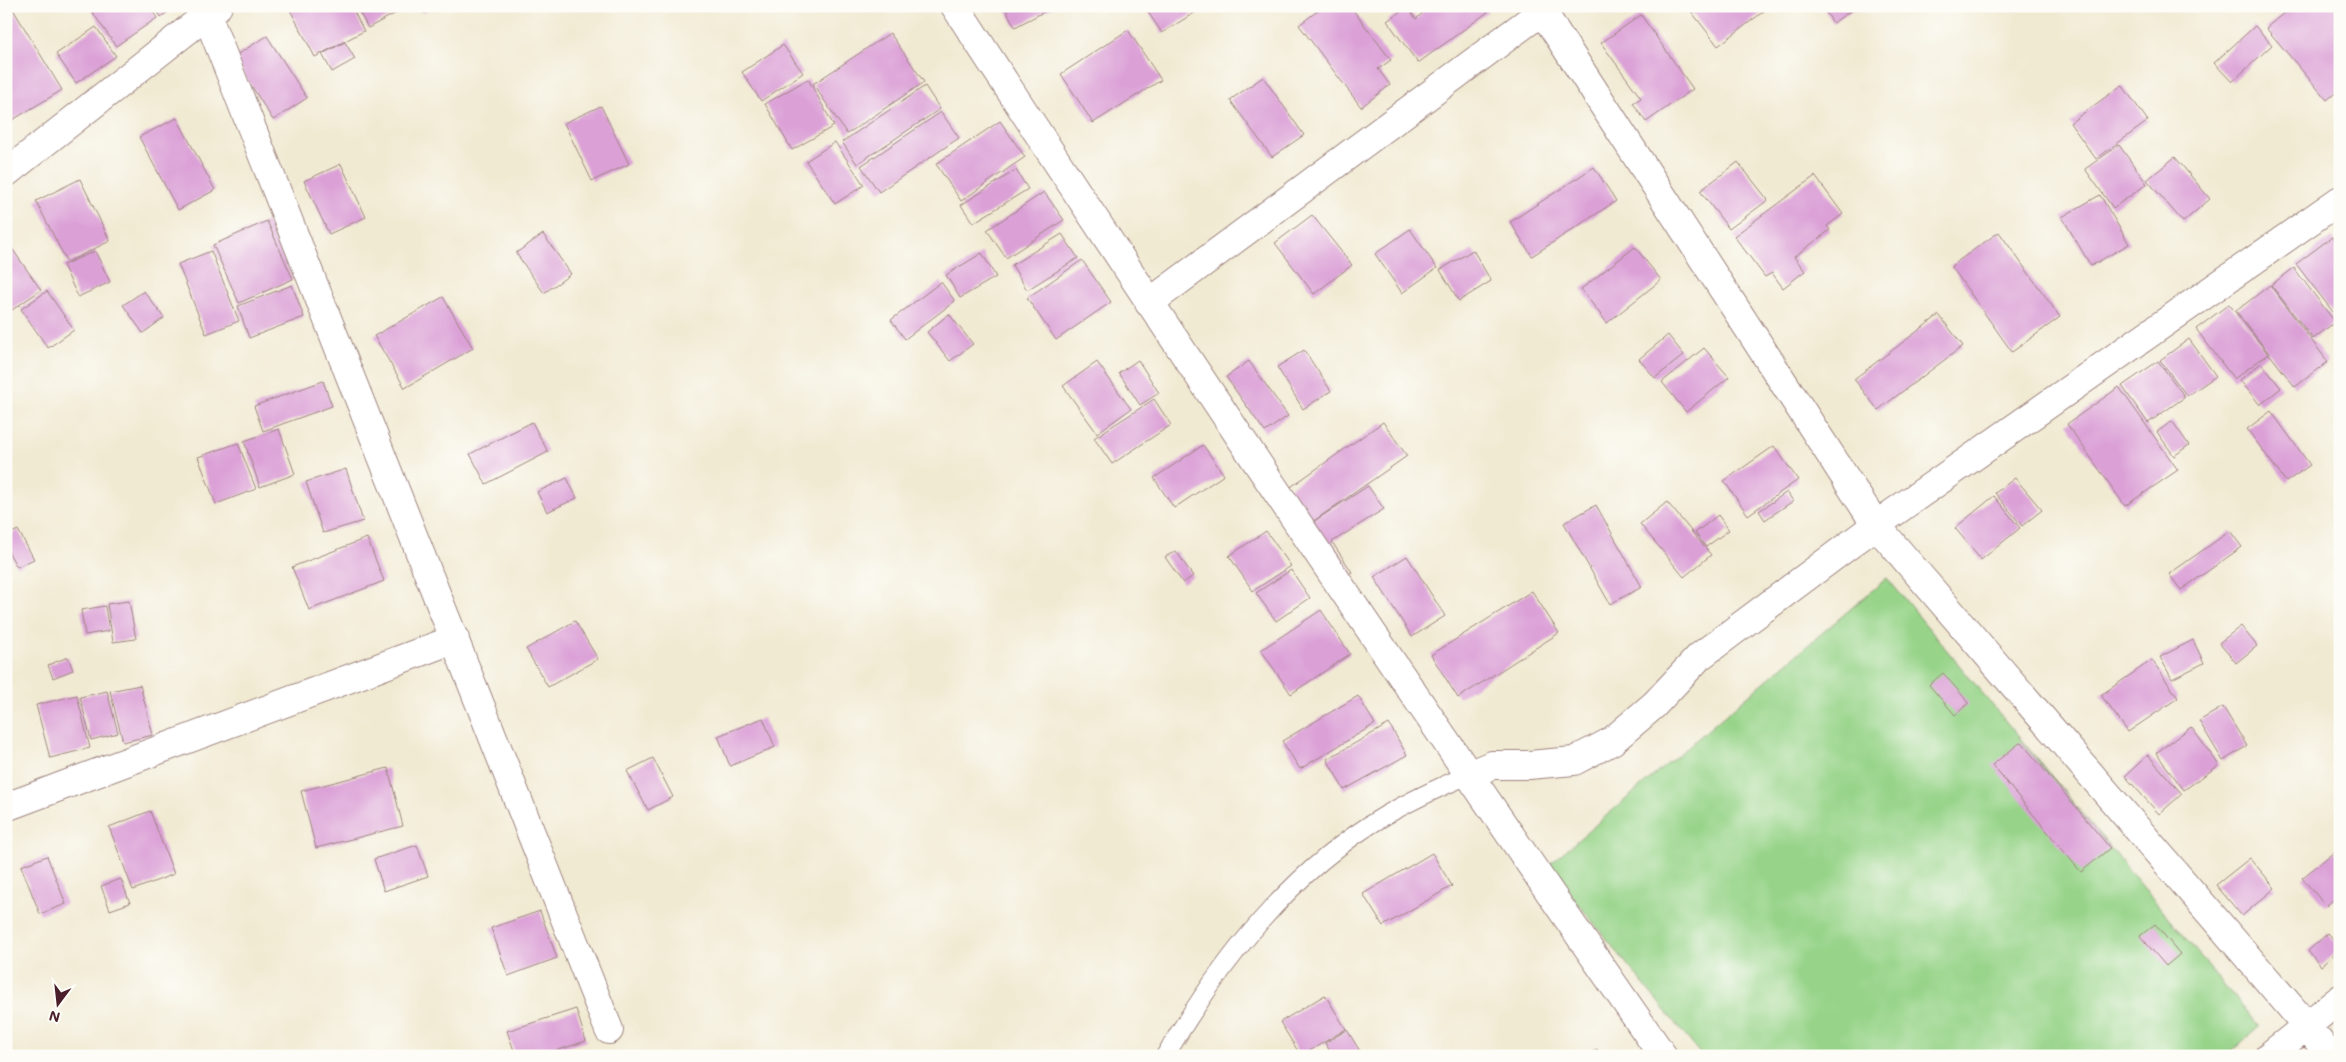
<svg xmlns="http://www.w3.org/2000/svg" width="2346" height="1062" font-family="Mali,sans-serif">
<style>
.green{fill:#97d489;stroke:#707a5a}
.building{fill:#dba1d7}
.lines{fill:none;stroke-linecap:round;stroke-linejoin:round}
.lane-casing{stroke:#9e847f;stroke-width:20}
.street-casing{stroke:#9e847f;stroke-width:30}
.lane{stroke:#fff;stroke-width:18}
.street{stroke:#fff;stroke-width:28}
</style>
<rect width="100%" height="100%" fill="#fdfcf7"/>
<filter id="ink" filterUnits="userSpaceOnUse"><feTurbulence type="fractalNoise" baseFrequency=".02" numOctaves="2"/><feDisplacementMap in="SourceGraphic" scale="10" xChannelSelector="R" yChannelSelector="G"/><feConvolveMatrix kernelMatrix="1 2 1 2 8 2 1 2 1" color-interpolation-filters="sRGB"/></filter>
<filter id="wash" filterUnits="userSpaceOnUse"><feTurbulence type="fractalNoise" baseFrequency=".0096" numOctaves="4" result="noise"/><feDisplacementMap in="SourceGraphic" scale="20" xChannelSelector="R" yChannelSelector="G"/><feGaussianBlur stdDeviation="1.12" result="paint"/><feColorMatrix in="noise" values="0 0 0 0 0 0 0 0 0 0 0 0 0 0 0 0 0 1.4 0 .05"/><feComposite in="paint" operator="in"/></filter>
<g filter="url(#wash)">
<rect width="100%" height="100%" fill="#f1ead3"/>
<path class="green" d="M1887,578L2259,1027L2226,1056H1702L1547,866Z"/>
<g id="blocks">
<path class="building" d="M6,6H11L62,90L6,124Z
M88,6H149L157,18L116,46Z
M154,6H176L161,17Z
M288,6H351L364,31L315,57Z
M356,6H409L368,28Z
M419,6H436L423,13Z
M1004,6H1055L1015,27Z
M1144,6H1205L1162,33Z
M1324,6H1350L1391,60L1378,69L1390,85L1361,107L1299,25Z
M1416,6H1484L1488,12L1418,63L1387,21L1407,7L1416,19L1422,14Z
M1687,6H1761L1764,11L1718,46Z
M1822,6H1854L1855,8L1833,23Z
M2292,6H2340V89L2327,100L2266,28Z
M1641,15L1693,89L1646,122L1633,103L1641,98L1601,43Z
M2255,26L2272,45L2232,82L2214,63Z
M96,27L116,56L76,83L56,54Z
M1128,30L1161,80L1093,123L1061,74Z
M890,33L924,82L847,134L813,84Z
M267,36L307,98L273,120L233,57Z
M345,42L355,59L332,72L322,54Z
M783,45L803,73L761,101L742,72Z
M1263,77L1304,135L1272,157L1230,100Z
M808,79L834,126L792,150L765,104Z
M2122,85L2148,121L2096,159L2070,123Z
M925,86L940,109L857,164L842,142Z
M601,106L629,164L592,181L564,123Z
M941,112L959,138L879,192L861,166Z
M177,118L215,190L178,210L139,137Z
M1000,121L1025,157L961,201L936,164Z
M835,142L864,185L835,204L806,161Z
M2119,145L2147,184L2113,208L2085,169Z
M2175,157L2210,199L2183,222L2147,180Z
M1738,162L1768,200L1729,229L1700,191Z
M341,164L366,217L329,234L304,181Z
M1594,167L1616,201L1532,256L1510,222Z
M1016,170L1028,189L973,223L961,205Z
M1815,176L1843,214L1827,226L1830,230L1794,257L1805,271L1783,288L1772,273L1765,277L1734,236Z
M80,179L110,241L67,262L36,201Z
M1044,192L1064,220L1006,258L987,230Z
M2100,195L2129,244L2091,266L2062,217Z
M1312,215L1352,265L1314,294L1275,243Z
M267,221L293,279L239,303L213,245Z
M1410,229L1437,268L1402,293L1375,254Z
M1999,232L2060,317L2012,352L1951,266Z
M543,234L571,274L544,293L516,253Z
M1062,234L1078,258L1027,290L1012,265Z
M2332,237L2340,247V321L2296,264Z
M6,240L41,290L12,310L6,301Z
M1635,247L1661,280L1607,323L1581,289Z
M1473,250L1491,281L1459,301L1440,270Z
M95,251L110,282L78,297L63,265Z
M211,251L239,321L206,334L178,264Z
M982,253L996,277L960,298L946,275Z
M1082,260L1111,302L1056,340L1027,298Z
M2294,268L2335,322L2313,339L2271,285Z
M941,282L955,301L905,339L891,320Z
M292,285L304,317L249,338L238,306Z
M2270,285L2328,362L2295,387L2236,311Z
M47,291L74,330L48,348L21,309Z
M144,291L164,318L143,333L123,305Z
M443,297L473,348L405,388L374,336Z
M2229,304L2268,354L2234,379L2196,329Z
M949,314L973,344L950,361L927,332Z
M1939,315L1963,346L1878,410L1854,379Z
M1668,335L1684,355L1655,378L1639,359Z
M2189,339L2216,376L2187,396L2160,360Z
M1704,348L1729,377L1686,412L1662,382Z
M1304,350L1331,391L1303,409L1277,367Z
M1138,360L1159,393L1140,405L1119,373Z
M1249,361L1288,416L1265,432L1226,377Z
M2158,361L2185,397L2148,423L2122,386Z
M1097,362L1131,409L1097,433L1063,386Z
M2261,363L2281,388L2260,405L2240,380Z
M323,381L332,406L263,431L254,406Z
M2119,387L2178,470L2125,506L2067,424Z
M1154,399L1171,425L1112,464L1094,438Z
M2271,411L2310,465L2286,482L2247,429Z
M2172,421L2189,445L2174,456L2157,432Z
M532,422L548,452L486,484L470,454Z
M1383,422L1407,456L1311,523L1368,486L1384,509L1332,542L1352,572L1339,580L1285,491Z
M279,429L295,474L260,487L244,441Z
M238,443L256,489L216,504L198,457Z
M1203,445L1224,475L1174,508L1154,478Z
M1774,446L1798,480L1748,515L1724,481Z
M346,469L363,521L323,533L306,482Z
M567,478L577,498L547,512L537,492Z
M2015,478L2042,510L2022,526L1995,493Z
M1787,492L1793,501L1765,520L1759,511Z
M1994,496L2020,528L1981,560L1955,528Z
M1667,502L1711,555L1684,577L1640,524Z
M1596,505L1642,587L1610,604L1564,523Z
M1718,515L1729,530L1706,547L1695,533Z
M18,530L34,559L17,567L6,548V536Z
M1266,531L1291,566L1253,591L1229,556Z
M2230,531L2242,547L2181,590L2169,574Z
M367,538L384,581L309,610L292,567Z
M1176,551L1193,576L1183,583L1165,557Z
M1407,556L1445,616L1412,637L1374,577Z
M1291,570L1310,598L1276,621L1256,593Z
M1532,591L1559,633L1458,698L1431,655Z
M129,601L136,639L113,642L107,604Z
M105,606L109,631L85,635L81,610Z
M1321,610L1350,654L1291,694L1261,650Z
M575,621L598,659L548,687L526,649Z
M2241,626L2257,646L2236,663L2219,643Z
M2193,640L2204,663L2172,679L2160,657Z
M68,657L73,670L53,678L48,665Z
M2152,660L2178,698L2128,732L2101,695Z
M1943,673L1969,703L1955,715L1929,685Z
M140,685L153,735L123,742L110,691Z
M107,691L118,733L91,740L80,697Z
M77,695L90,748L50,758L36,705Z
M1358,696L1375,724L1300,769L1282,741Z
M2223,707L2247,746L2223,761L2199,721Z
M763,718L775,747L730,766L718,736Z
M1389,724L1407,755L1344,790L1327,759Z
M2191,727L2219,765L2184,790L2156,753Z
M2021,742L2110,848L2081,872L1992,765Z
M2148,755L2182,794L2159,814L2125,776Z
M653,758L673,797L648,810L627,771Z
M6,763L10,778L6,779Z
M388,768L403,826L316,848L301,791Z
M150,811L174,874L133,890L109,827Z
M417,845L428,876L384,891L374,859Z
M2338,849L2340,851V894L2326,906L2302,878Z
M1432,853L1452,886L1383,926L1363,894Z
M47,856L66,904L40,914L21,866Z
M2250,858L2275,888L2242,916L2216,885Z
M121,879L130,903L110,910L101,886Z
M540,911L557,958L508,976L491,928Z
M2155,924L2180,954L2166,966L2140,936Z
M2328,933L2340,946V949L2321,966L2308,951Z
M1325,995L1346,1029L1301,1056L1280,1022Z
M576,1009L586,1041L540,1056H516L507,1031Z
M1347,1030L1363,1056H1333L1325,1043Z
M1597,1049L1602,1056H1587Z"/>
</g>
</g>
<g filter="url(#ink)">
<use href="#blocks" fill-opacity="0" stroke="#9e847f" stroke-width="1"/>
<g class="lines">
<g class="lane-casing">
<path id="lane" d="M1165,1056C1221,962 1290,871 1386,815C1412,800 1440,787 1468,775"/>
</g>
<g class="street-casing">
<path id="street" d="M955,6C1185,360 1422,709 1663,1056
M1539,6L1876,525L2307,1026L2330,1056
M207,15L609,1030
M6,173L218,6
M1149,303L1549,6
M1468,775L1492,765H1529L1574,761L1612,741L1654,705L1699,657L1876,525L2340,200
M6,807L455,639
M2269,1056L2340,999"/>
</g>
<use href="#lane" class="lane"/>
<use href="#street" class="street"/>
</g>
</g>
<rect width="2346" height="1062" fill="none" stroke="#fdfcf7" stroke-width="25"/>
<g transform="translate(58 1004) rotate(195)" stroke="#fdfcf7" stroke-width="4" paint-order="stroke">
<path d="M0-4L9 19L0 12L-9 19Z" fill="#4a1f2b"/>
<text y="-8" font-size="14" font-weight="bold" text-anchor="middle" fill="#4a1f2b">N</text>
</g>
</svg>
